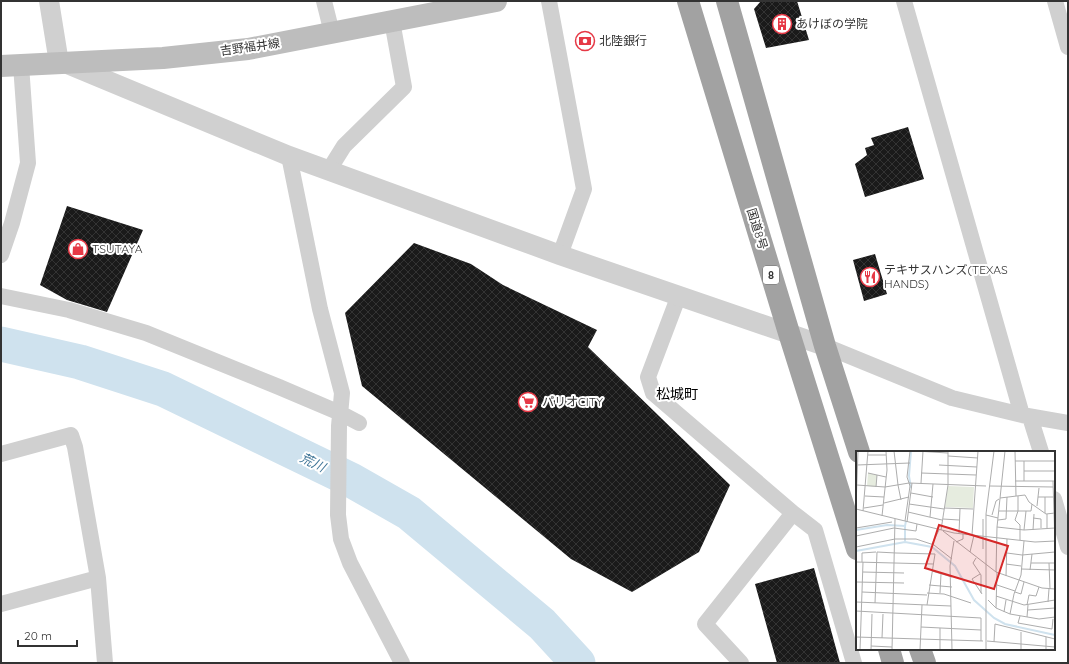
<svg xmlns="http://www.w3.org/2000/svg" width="1069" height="664" font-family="Quicksand,'Noto Sans JP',sans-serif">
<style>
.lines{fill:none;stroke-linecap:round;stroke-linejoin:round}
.river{stroke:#cfe2ee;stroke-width:35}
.building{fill:url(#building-cross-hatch)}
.minor{stroke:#d0d0d0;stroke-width:16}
.tertiary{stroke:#d0d0d0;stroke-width:20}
.secondary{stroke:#bdbdbd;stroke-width:22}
.trunk{stroke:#a2a2a2;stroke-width:22}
.labels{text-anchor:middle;stroke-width:4;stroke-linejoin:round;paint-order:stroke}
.shield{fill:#fff;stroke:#707070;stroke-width:1}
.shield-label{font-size:11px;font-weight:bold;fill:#333}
.poi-label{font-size:12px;fill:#333;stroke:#fff;text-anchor:start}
.street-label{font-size:12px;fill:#333;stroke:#fff}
.water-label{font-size:13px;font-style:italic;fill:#3f7597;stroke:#fff}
.quarter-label{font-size:14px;fill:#000;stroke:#fff}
.inset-river{fill:none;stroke:#cfe2ee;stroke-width:2}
.inset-road{fill:none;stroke:#adadad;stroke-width:1}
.view{fill:#d62828;fill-opacity:0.15;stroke:#d62828;stroke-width:2}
.inset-edge{fill:none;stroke:#333;stroke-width:2}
</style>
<defs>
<pattern id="building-cross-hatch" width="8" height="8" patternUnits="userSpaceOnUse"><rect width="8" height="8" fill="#1a1a1a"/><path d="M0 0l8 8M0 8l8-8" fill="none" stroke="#333"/></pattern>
</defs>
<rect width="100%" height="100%" fill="#fff"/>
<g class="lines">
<path class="river" d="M1,344L80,362L163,389L351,480L409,513L542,624L578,663"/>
</g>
<path class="building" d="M761,1H797L809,40L766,48L754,9Z
M908,127L924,179L865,197L855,164L867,155L865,148L874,145L871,138Z
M67,206L143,230L107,312L67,300L40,285Z
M414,243L471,264L503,285L597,330L588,347L730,485L699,552L632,592L571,559L362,386L345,313Z
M875,254L887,294L864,301L853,260Z
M814,568L840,663H777L755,584Z"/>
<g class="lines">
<path class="minor" d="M324,1L332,33
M549,1L584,189L560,255
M904,1L1022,415
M1055,1L1068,47
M289,156L320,309L342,393L339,426L338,515L341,539L350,563L402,663
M329,170L344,146L404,87L392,21
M1,255L12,223L28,163L21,65
M679,295L648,377L653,393L793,513L815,530L854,663
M1,296L69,310L146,333L279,387L340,413L359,423
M825,346L952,398L1022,415L1068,423
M1030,417L1041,452
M1,454L71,435L75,447L98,578L105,663
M1054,499L1068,547
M1,604L98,578
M741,663L705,624L793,513"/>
<path class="tertiary" d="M49,1L59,63
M65,63L289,156L560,255L825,346"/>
<path class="secondary" d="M1,66L163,58L248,49L496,1"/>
<path class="trunk" d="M688,1L789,333L857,549
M727,1L825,346L859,452
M889,649L893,663
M920,649L925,663"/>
</g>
<defs>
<g id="building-ring" transform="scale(1)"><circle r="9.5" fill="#fff" stroke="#e63946" stroke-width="1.5"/><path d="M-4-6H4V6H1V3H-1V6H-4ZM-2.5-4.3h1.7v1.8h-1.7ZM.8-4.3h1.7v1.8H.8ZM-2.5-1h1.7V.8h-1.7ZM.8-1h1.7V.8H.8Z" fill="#e63946"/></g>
<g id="bank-ring" transform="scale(1)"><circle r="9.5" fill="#fff" stroke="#e63946" stroke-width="1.5"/><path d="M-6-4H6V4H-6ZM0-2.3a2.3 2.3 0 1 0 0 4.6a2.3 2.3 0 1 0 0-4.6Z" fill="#e63946"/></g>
<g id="shop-ring" transform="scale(1)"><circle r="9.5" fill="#fff" stroke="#e63946" stroke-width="1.5"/><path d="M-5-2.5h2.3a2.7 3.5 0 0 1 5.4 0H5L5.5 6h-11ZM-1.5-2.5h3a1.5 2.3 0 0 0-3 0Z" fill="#e63946"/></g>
<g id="restaurant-ring" transform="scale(1)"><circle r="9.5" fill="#fff" stroke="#e63946" stroke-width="1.5"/><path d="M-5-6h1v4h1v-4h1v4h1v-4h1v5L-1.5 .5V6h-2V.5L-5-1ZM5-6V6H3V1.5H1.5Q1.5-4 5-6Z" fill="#e63946"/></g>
<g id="supermarket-ring" transform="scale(1)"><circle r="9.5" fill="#fff" stroke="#e63946" stroke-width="1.5"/><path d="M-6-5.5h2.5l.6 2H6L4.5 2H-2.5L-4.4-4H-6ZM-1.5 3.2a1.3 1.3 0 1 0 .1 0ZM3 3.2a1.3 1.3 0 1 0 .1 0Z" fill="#e63946"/></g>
</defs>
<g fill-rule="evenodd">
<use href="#building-ring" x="782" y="24"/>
<use href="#bank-ring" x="585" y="41"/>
<use href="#shop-ring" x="78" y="249"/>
<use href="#restaurant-ring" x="870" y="277"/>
<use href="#supermarket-ring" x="528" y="402"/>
</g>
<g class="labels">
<rect class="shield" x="763" y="266" width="16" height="18" rx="3"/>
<g class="shield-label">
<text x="771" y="279">8</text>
</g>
<g class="poi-label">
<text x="796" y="28">あけぼの学院</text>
<text x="599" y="45">北陸銀行</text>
<text x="92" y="253">TSUTAYA</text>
<text x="884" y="274">テキサスハンズ(TEXAS<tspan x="884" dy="14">HANDS)</tspan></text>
<text x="542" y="406">パリオCITY</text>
</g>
<g class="street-label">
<text transform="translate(250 47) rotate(-8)" y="4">吉野福井線</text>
<text transform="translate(757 229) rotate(73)" y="4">国道8号</text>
</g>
<g class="water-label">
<text transform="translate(313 462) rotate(26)" y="5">荒川</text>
</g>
<g class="quarter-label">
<text x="677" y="399">松城町</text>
</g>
</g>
<g transform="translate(856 451)">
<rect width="199" height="199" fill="#fff"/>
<path d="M12,22L21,24L20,36L11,35ZM92,35L118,36L117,57L89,56Z" fill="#e6ecdf"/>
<path class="inset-river" d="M55,37L53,25L55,0M0,79L31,74L49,75L50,70M49,90V75M0,100L49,91L76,96L99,115L118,149L138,167L149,173L199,184"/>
<path class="inset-road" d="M38,0L42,34M60,0L92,2M159,0L160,45M12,4H30M92,5L122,7M159,10H199M168,10V30M1,14L54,12M83,14L121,16M168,20H199M12,22L30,26M65,22L120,24M159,30H199M197,30L199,93M65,32L67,0M1,34L29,36L53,32L130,35M42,34L45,49M134,35L197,36M20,36L21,24M55,42L77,46M9,45L28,46M162,45V60L159,69L164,74V89M182,46H197M144,47L169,44L173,51L190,63L199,62M28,52L53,46M53,53L88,58M181,55L183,37M0,56L2,0M8,57L27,54M88,57L117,58M0,58L98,82L179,91L199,90M7,60L12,0M143,60H175L176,53M52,61L86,69M189,62V46M191,63V77M130,64L142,67M136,64L140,50L143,48M26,65L31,19L30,0M74,66L77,33M177,67L185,68V77M87,68L103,69M142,69L150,68L151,46M49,70L54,35L51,26L54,0M51,71L56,32M141,76L168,79L199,77M0,77L36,71M85,79L92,34V0M168,79L170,60M177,79L178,63M87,80L140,121L186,137L199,138M103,82L104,58M116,84L122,0M0,85L38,77L60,80L61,73M100,91L107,88V83M76,93L83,79M0,96L39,88H60L78,94L96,108M127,98V68M114,101L118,84M151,102L166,104L199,101M120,107L117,112L125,124V142M0,111L77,113M6,111V102L20,101M175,112H199M193,112L194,138M150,113L165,115M165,118L199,119M174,119L176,103M76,120L96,126M7,121L48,122M140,121L141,76L149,0M124,123L116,128L126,143M150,125L151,88M0,131L48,132M73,134L96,136M141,134L159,140M6,141L71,144M159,141L165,143L168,131M71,142L88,143L115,152M84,142L85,123M140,145L168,154L199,149M132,149L140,157L154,163L183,168L199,166M0,151L95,155M192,151L193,138M19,152L21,101L40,102L79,103L71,154M171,154L173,144L180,145L183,136M140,157L141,121M172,159L199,157M0,160L125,167V190M148,161L150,149M154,163L158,143L165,124L168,90M164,165L162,172L196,178L197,168M171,166L172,154M65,176L125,179M0,186L127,190M26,187L27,163M131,190L199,196M138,191L139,173L199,188M15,195L36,196M4,199L7,111M15,199L16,163M36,199L39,68M64,199L66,154M84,199V177M96,199L94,115L98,90M130,199V63L138,0M165,199V181M190,199V186"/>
<path class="view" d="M83,74L152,95L138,138L69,117Z"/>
<rect width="199" height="199" class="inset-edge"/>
</g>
<rect width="1069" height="664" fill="none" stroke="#333333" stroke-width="4"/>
<path d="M18 640v6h59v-6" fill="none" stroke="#333333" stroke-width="2"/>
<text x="24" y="640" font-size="12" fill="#333333" stroke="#ffffff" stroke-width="3" paint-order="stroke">20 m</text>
</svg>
